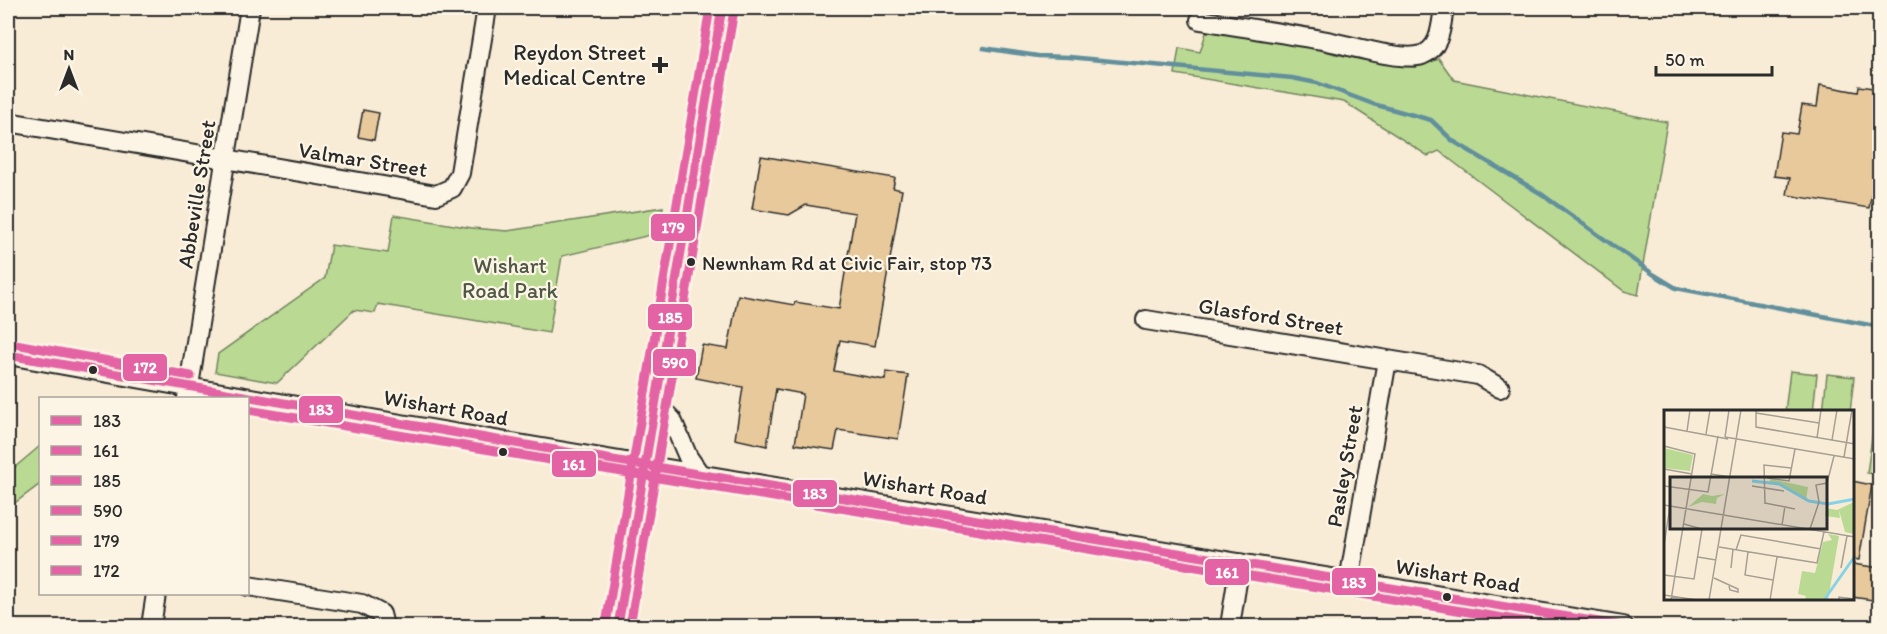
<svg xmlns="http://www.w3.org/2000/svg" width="1887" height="634" font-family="Itim,sans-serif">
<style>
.green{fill:#bada93;stroke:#72825f;stroke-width:1.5}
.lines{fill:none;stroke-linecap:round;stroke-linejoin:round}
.stream{stroke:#628f9c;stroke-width:4.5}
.building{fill:#e8c99b;stroke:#2b2b2b;stroke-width:1.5}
.street-casing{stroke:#2b2b2b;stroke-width:22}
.primary-casing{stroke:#2b2b2b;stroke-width:33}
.street{stroke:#fcf5e5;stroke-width:18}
.primary{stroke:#faddab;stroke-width:28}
.bus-1-casing{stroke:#fcf5e5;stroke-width:14}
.bus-2-casing{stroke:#fcf5e5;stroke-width:14}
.bus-3-casing{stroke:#fcf5e5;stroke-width:14}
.bus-4-casing{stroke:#fcf5e5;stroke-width:14}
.bus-5-casing{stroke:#fcf5e5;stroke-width:14}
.bus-6-casing{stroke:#fcf5e5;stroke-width:14}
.bus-1{stroke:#e463a4;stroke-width:9}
.bus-2{stroke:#e463a4;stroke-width:9}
.bus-3{stroke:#e463a4;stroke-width:9}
.bus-4{stroke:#e463a4;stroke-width:9}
.bus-5{stroke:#e463a4;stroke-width:9}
.bus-6{stroke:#e463a4;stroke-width:9}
.poi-dot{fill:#2b2b2b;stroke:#fcf5e5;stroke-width:2}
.labels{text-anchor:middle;stroke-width:4.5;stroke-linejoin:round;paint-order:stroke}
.bus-label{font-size:20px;fill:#2b2b2b;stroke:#fcf5e5;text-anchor:start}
.poi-label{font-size:22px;fill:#2b2b2b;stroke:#fcf5e5;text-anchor:end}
.street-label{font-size:22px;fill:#2b2b2b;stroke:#fcf5e5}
.park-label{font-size:22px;fill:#4f5745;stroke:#fcf5e5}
.inset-river{fill:none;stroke:#87d2e7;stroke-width:3}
.inset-road{fill:none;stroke:#a69f92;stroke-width:1.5}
.view{fill:#2b2b2b;fill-opacity:0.15;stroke:#2b2b2b;stroke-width:3}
.inset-edge{fill:none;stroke:#2b2b2b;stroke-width:3}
.line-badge{stroke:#fcf5e5;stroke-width:2}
.badge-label{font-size:16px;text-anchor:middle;font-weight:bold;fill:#fff}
</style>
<rect width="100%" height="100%" fill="#f8ecd6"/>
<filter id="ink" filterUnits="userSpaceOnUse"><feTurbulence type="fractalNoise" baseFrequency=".0167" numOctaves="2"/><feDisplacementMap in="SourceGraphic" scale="12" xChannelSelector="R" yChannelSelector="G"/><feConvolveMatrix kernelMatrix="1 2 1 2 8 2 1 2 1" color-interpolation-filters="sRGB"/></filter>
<g filter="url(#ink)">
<path class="green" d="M1212,30L1313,47L1335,54L1401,66L1416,67L1439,59L1454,80L1667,122L1638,295L1624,291L1439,151L1428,156L1344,102L1175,74L1179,48L1200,52L1206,33Z
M663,207L659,233L562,256L549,333L378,304L375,313L354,310L277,383L215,372L218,354L325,278L331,245L388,253L394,215L472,228L507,231Z
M1790,371L1817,374L1813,412H1785Z
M1827,374L1854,377L1850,412H1823Z
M1879,387L1880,475H1879L1867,473Z
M40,446V484L8,508V473Z"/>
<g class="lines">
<path class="stream" d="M983,48L1038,56L1069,57L1292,78L1317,83L1373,104L1431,120L1453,141L1540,193L1653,274L1676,288L1880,327"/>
</g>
<path class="building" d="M1820,85L1858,92L1859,86L1880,89V146L1869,208L1787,195L1790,178L1774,176L1781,132L1797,134L1802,105L1817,107Z
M363,110L379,113L374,140L358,137Z
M761,156L895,178L893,188L902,190L875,346L840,340L834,371L885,380L886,372L908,375L898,439L838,430L834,450L795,444L803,394L776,389L767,446L735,439L743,387L696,378L702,345L728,349L738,295L794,305L795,302L839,309L855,213L806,205L789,215L752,209Z
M1852,481L1872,485L1859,560L1852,559Z
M1852,564L1880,568V601L1852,597Z"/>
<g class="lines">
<g class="street-casing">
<path id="street" d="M1200,20C1241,27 1282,33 1322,40C1346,44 1401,62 1422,55C1441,48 1441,25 1444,8
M8,122L436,195L452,188L460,173L487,8
M1146,320L1478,375L1500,388
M8,355C545,452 1084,537 1623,626
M187,398L250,8
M655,402L672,420L688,457L699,473
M1349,581L1387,360
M248,586L362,604L381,614L384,626
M151,626L156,594
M1230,626L1240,563"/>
</g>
<g class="primary-casing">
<path id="primary" d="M618,626L722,8"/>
</g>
<use href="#street" class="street"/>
<use href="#primary" class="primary"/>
<g class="bus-1-casing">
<path id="bus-1" d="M8,355L613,460L1623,626"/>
</g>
<g class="bus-2-casing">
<path id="bus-2" d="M248,410L1553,626"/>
</g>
<g class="bus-3-casing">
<path id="bus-3" d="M618,626L722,8"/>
</g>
<g class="bus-4-casing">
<path id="bus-4" d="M630,626L734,10"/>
</g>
<g class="bus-5-casing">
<path id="bus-5" d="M606,624L710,8"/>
</g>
<g class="bus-6-casing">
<path id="bus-6" d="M10,343L191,376"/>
</g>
<use href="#bus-1" class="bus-1"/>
<use href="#bus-2" class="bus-2"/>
<use href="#bus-3" class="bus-3"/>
<use href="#bus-4" class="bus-4"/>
<use href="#bus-5" class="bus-5"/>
<use href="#bus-6" class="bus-6"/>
</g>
</g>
<g class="poi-dot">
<path d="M657 56h6v6h6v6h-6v6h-6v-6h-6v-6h6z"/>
<circle cx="691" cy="262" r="5"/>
<circle cx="93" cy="370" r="5"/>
<circle cx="503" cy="452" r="5"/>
<circle cx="1447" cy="597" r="5"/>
</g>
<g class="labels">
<g class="bus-label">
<text x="702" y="270">Newnham Rd at Civic Fair, stop 73</text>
</g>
<g class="poi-label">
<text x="646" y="60">Reydon Street<tspan x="646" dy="25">Medical Centre</tspan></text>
</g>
<g class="street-label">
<text transform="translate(363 159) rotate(9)" y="8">Valmar Street</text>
<text transform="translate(196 194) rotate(-81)" y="8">Abbeville Street</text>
<text transform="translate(1271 316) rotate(9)" y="8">Glasford Street</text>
<text transform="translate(446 407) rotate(10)" y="8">Wishart Road</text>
<text transform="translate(1344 466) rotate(-80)" y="8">Pasley Street</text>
<text transform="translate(925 487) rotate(9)" y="8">Wishart Road</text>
<text transform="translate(1458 575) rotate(9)" y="8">Wishart Road</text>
</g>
<g class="park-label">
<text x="510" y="273">Wishart<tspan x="510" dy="25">Road Park</tspan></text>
</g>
</g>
<g transform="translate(1664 410)">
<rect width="190" height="190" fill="#f8ecd6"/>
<path d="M0,38L29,45L26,61L0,58ZM107,69L144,77L142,91L118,75L104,73ZM39,84L48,86L61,84L53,88L52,94L38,92L24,97ZM190,92V124L181,122L175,100L176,108L161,106L162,98L173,100ZM164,124L175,126L164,190L141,189L142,186L134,184L138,161L151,163L159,132L168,130Z" fill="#bada93"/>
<path class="inset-river" d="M88,71L115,74L145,91L164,94L191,89M160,190L191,146"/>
<path class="inset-road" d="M92,0V17L191,34M92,3L155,13M0,17L64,29M23,21L26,0M42,24L46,0M61,27L65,0M61,27L191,49M153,28L157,0M168,30L173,0M0,36L31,44L7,190M180,47L188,0M0,59L28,64M47,64L66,67M103,68L125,71L131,39M0,76L44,82L54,26M88,76L120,81M101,93L131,99M101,94L100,55L127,58M0,95L191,127M118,115L121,96M146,119L155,92L152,75L163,73L170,46M0,135L6,96M55,137L153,153L160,122M72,140L77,125L157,139M84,142L81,165L109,170M34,147L52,150M67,158L69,139M177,158L183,126M0,165L30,169L38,119L20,114M50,168L74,179V182L66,180L65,176M0,185L33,190M45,190L77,0M106,190L113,147M175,190V187L191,189"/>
<path class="view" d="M6,67H163V119H6Z"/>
<rect width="190" height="190" class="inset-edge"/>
</g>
<g class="line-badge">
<rect x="650" y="213" width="46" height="29" rx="6" fill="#e463a4"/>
<rect x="647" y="303" width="46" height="28" rx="6" fill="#e463a4"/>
<rect x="652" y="348" width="45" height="29" rx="6" fill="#e463a4"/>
<rect x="122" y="353" width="46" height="29" rx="6" fill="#e463a4"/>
<rect x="298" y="395" width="46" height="29" rx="6" fill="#e463a4"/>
<rect x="551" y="450" width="46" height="28" rx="6" fill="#e463a4"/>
<rect x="792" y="479" width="46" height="29" rx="6" fill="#e463a4"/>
<rect x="1204" y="558" width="46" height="28" rx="6" fill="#e463a4"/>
<rect x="1331" y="567" width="46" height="29" rx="6" fill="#e463a4"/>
</g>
<g class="badge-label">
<text x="673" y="233">179</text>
<text x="670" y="323">185</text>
<text x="675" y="368">590</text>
<text x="145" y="373">172</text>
<text x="321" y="415">183</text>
<text x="574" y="470">161</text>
<text x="815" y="499">183</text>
<text x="1227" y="578">161</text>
<text x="1354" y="588">183</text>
</g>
<rect width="1887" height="634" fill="none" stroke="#fcf5e5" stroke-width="30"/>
<rect x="15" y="15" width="1857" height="604" fill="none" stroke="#2b2b2b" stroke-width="2" filter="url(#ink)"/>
<rect x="39" y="397" width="210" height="198" fill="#fcf5e5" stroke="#a8a49b" stroke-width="1.5"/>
<rect x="51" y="416" width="30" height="9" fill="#e463a4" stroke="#a8a49b" stroke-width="1.5"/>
<text x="93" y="427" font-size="18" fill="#2b2b2b">183</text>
<rect x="51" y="446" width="30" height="9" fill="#e463a4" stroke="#a8a49b" stroke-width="1.5"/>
<text x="93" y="457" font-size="18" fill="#2b2b2b">161</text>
<rect x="51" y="476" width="30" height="9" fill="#e463a4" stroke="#a8a49b" stroke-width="1.5"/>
<text x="93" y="487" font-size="18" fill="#2b2b2b">185</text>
<rect x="51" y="506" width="30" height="9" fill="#e463a4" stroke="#a8a49b" stroke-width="1.5"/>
<text x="93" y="517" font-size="18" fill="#2b2b2b">590</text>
<rect x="51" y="536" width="30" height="9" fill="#e463a4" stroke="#a8a49b" stroke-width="1.5"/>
<text x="93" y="547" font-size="18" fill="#2b2b2b">179</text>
<rect x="51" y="566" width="30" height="9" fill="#e463a4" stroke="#a8a49b" stroke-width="1.5"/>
<text x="93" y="577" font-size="18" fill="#2b2b2b">172</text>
<g transform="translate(69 69)" stroke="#fcf5e5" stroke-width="4.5" paint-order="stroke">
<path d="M0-4.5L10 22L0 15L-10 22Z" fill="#2b2b2b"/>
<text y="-9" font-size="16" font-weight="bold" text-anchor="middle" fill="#2b2b2b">N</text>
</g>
<path d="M1656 66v9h116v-9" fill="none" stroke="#2b2b2b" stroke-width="3"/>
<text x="1665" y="66" font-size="18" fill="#2b2b2b" stroke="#fcf5e5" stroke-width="4.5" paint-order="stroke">50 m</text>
</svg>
